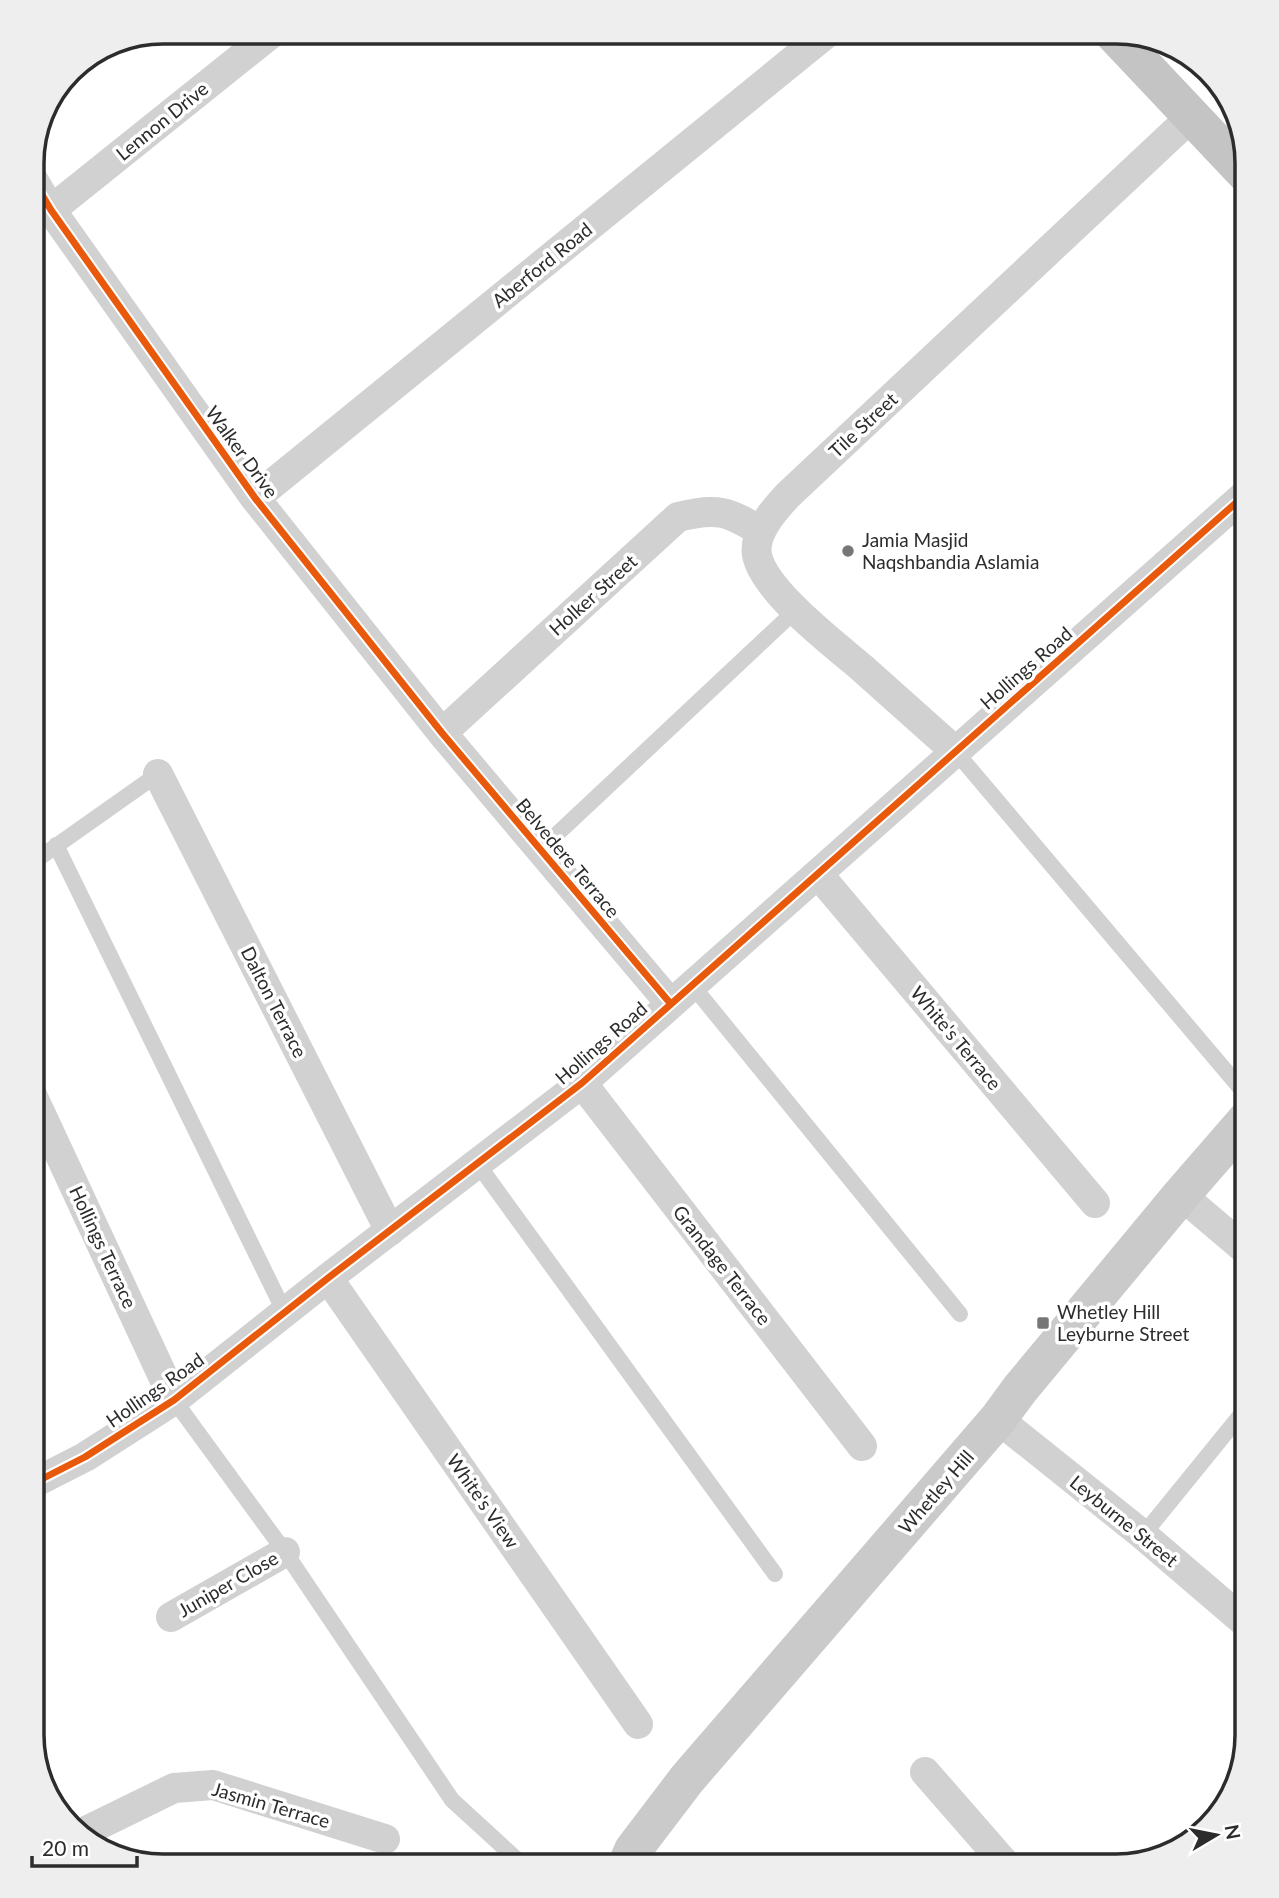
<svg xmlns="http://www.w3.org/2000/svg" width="1279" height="1898" font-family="Lato,sans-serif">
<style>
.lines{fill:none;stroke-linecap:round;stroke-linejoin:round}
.service{stroke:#d1d1d1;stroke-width:16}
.minor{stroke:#d1d1d1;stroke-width:30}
.secondary{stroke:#cacaca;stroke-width:38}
.primary{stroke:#c4c4c4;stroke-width:38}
.cycleway-casing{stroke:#fff;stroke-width:11}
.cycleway{stroke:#e8590c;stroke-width:7}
.poi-dot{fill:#767676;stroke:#fff;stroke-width:2.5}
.labels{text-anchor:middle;stroke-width:7;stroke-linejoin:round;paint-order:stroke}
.street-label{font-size:19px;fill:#2c2c2c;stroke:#fff}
.poi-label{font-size:19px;fill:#2c2c2c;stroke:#fff;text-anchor:start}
.rim{fill:none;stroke:#2c2c2c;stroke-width:3.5}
</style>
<rect width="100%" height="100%" fill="#fff"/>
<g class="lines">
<path class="service" d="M955,751L1247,1096
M56,845L285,1313
M540,850L796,610
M32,863L158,774
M692,985L960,1314
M477,1163L775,1574
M174,1400L285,1552L452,1800L524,1866
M1143,1535L1247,1407"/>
<path class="minor" d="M32,178L51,210L255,498L442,733L670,1003
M51,210L273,32
M255,498L828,32
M442,733L678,517C716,507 729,511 761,532
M955,751C924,723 893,696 862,668C834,644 764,591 757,555C753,533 775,509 788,495L1192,116
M158,774L390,1231
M818,874L1095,1203
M582,1083L862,1446
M32,1095L174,1400
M1181,1195L1247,1251
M328,1278L638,1724
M998,1419L1143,1535L1247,1624
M32,1484L85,1457L174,1400L328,1278L582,1083L1247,493
M171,1617L285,1552
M925,1772L1007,1866
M82,1833L174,1788L213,1785L385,1839"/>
<path class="secondary" d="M626,1866L633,1850L687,1779L998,1419L1020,1389L1181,1195L1247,1119"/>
<path class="primary" d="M1112,32L1247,175"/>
<g class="cycleway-casing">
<path id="cycleway" d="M32,178L51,210L255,498L442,733L670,1003
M32,1484L85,1457L174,1400L328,1278L582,1083L1247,493"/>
</g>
<use href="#cycleway" class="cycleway"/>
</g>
<g class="poi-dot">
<circle cx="848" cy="551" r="7"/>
<rect x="1036" y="1316" width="14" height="14" rx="3.5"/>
</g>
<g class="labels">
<g class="street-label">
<text transform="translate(162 121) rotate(-39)" y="7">Lennon Drive</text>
<text transform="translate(542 265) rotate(-39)" y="7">Aberford Road</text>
<text transform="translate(863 425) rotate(-43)" y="7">Tile Street</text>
<text transform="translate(242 452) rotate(54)" y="7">Walker Drive</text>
<text transform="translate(593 595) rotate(-42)" y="7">Holker Street</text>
<text transform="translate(1026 668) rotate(-41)" y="7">Hollings Road</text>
<text transform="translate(568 858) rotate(50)" y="7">Belvedere Terrace</text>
<text transform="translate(274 1002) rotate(63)" y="7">Dalton Terrace</text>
<text transform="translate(956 1038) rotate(50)" y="7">White's Terrace</text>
<text transform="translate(601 1043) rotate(-41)" y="7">Hollings Road</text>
<text transform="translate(103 1247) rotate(65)" y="7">Hollings Terrace</text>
<text transform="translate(722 1265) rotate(52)" y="7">Grandage Terrace</text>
<text transform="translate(155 1390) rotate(-35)" y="7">Hollings Road</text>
<text transform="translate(936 1492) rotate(-49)" y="7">Whetley Hill</text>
<text transform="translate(483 1501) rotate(55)" y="7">White's View</text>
<text transform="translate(1124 1521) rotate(39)" y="7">Leyburne Street</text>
<text transform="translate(228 1584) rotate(-30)" y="7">Juniper Close</text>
<text transform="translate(271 1805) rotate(16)" y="7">Jasmin Terrace</text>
</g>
<g class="poi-label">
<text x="862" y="547">Jamia Masjid<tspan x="862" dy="22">Naqshbandia Aslamia</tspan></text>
<text x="1057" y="1319">Whetley Hill<tspan x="1057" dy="22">Leyburne Street</tspan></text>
</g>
</g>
<path d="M0 0H1279V1898H0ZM163 44H1116A119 119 0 0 1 1235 163V1735A119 119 0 0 1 1116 1854H163A119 119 0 0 1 44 1735V163A119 119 0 0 1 163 44Z" fill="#eee" fill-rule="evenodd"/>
<path class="rim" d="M163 44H1116A119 119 0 0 1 1235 163V1735A119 119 0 0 1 1116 1854H163A119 119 0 0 1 44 1735V163A119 119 0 0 1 163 44Z"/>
<g transform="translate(1216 1835) rotate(80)" stroke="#ffffff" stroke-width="5" paint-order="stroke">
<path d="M0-5L12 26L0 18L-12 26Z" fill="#2c2c2c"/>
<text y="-10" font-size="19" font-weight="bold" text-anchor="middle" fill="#2c2c2c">N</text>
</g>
<path d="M32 1856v10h105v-10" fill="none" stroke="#2c2c2c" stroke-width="3.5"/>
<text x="42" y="1856" font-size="21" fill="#2c2c2c" stroke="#ffffff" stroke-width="5" paint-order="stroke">20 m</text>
</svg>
